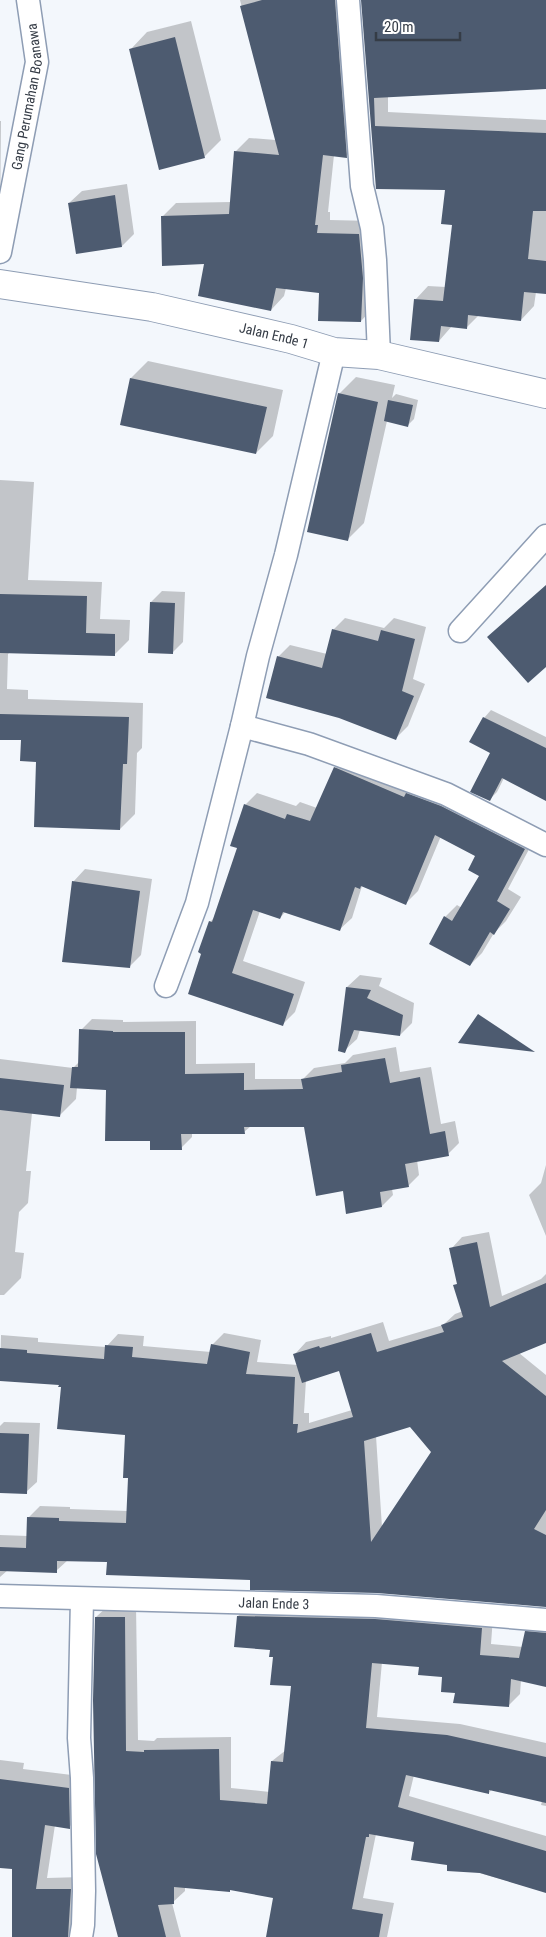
<svg xmlns="http://www.w3.org/2000/svg" width="546" height="1937" font-family="'Roboto Condensed',sans-serif">
<style>
.shadow{fill:#0003;fill-rule:evenodd}
.building{fill:#4d5b70;fill-rule:evenodd}
.lines{fill:none;stroke-linecap:round;stroke-linejoin:round}
.minor-casing{stroke:#8e9db4;stroke-width:25}
.tertiary-casing{stroke:#8e9db4;stroke-width:30}
.minor{stroke:#fff;stroke-width:22}
.tertiary{stroke:#fff;stroke-width:28}
.labels{text-anchor:middle;stroke-width:5;stroke-linejoin:round;paint-order:stroke}
.street-label{font-size:14px;fill:#353c46;stroke:#fff}
</style>
<rect width="100%" height="100%" fill="#f3f7fc"/>
<path class="shadow" d="M240,0H349L360,143L346,156L334,155L328,212H330V220L373,221L374,307L361,321L321,292L286,288L284,296L271,310L206,263L163,216L176,203L231,202L235,152L249,138L276,140Z
M362,0H546V88L388,96V112L546,120V293L536,292L534,306L521,320L479,315L466,328L452,326L439,341L415,300L428,286L446,287L453,224L446,188L377,187Z
M191,21L221,140L204,157L130,50L147,32Z
M0,121H1L0,225Z
M127,184L134,234L122,246L69,203L82,191Z
M148,361L283,390L273,436L256,453L121,424L131,378Z
M356,377L395,385L392,398L396,394L418,400L414,419L408,425L387,421L364,523L347,540L339,394Z
M0,480L34,482L28,580L102,582L100,619L130,620L129,640L114,655L10,652L8,654L7,689L28,690V699L143,703L142,748L137,753L135,814L120,829L37,760L22,740H0Z
M162,591L185,592L183,642L172,653L151,602Z
M345,618L384,628L394,618L426,627L413,679L425,684L408,726L396,738L278,657L290,645L327,654L333,630Z
M491,710L546,737V800L504,778L497,792L489,800L491,752L484,718Z
M347,756L536,836L508,889L521,897L506,921L494,933L482,953L470,965L445,917L457,905L462,908L481,875L477,855L441,836L418,891L406,903L362,886L352,918L339,930L286,911L280,918L260,911L243,961L305,982L295,1012L283,1024L203,953L210,922L215,917L239,848L245,805L257,793L296,806L300,802L317,808L335,768Z
M85,869L152,879L141,955L129,967L73,882Z
M360,975L382,978L379,986L414,1003L412,1023L400,1035L360,1030L357,1039L344,1051L340,1050L347,987Z
M92,1019L123,1020V1022L196,1021V1064L255,1063V1079H303L314,1068L345,1063L353,1055L396,1047L400,1072L431,1067L441,1124L455,1121L459,1143L448,1154L417,1160L419,1175L408,1186L392,1189L393,1195L382,1206L344,1190L305,1125L251,1126L244,1132H192V1137L181,1148L151,1140L108,1089L77,1087L76,1099L59,1116L32,1113L26,1171H31L28,1203L19,1212L15,1252L24,1253L21,1278L4,1295H0V1059L73,1068L80,1061L81,1030Z
M546,1165V1236L529,1195L541,1183Z
M489,1232L502,1296L541,1279L546,1274V1342L519,1353L546,1375V1606L251,1579L108,1561L68,1560L56,1571L8,1570L0,1577V1535L28,1536V1518L40,1506L70,1507V1509L128,1511L129,1477L126,1434L60,1384L0,1380L1,1335L38,1338V1342L106,1347L118,1334L144,1336L143,1346L211,1352L212,1345L224,1333L261,1340L257,1362L298,1365L295,1354L306,1342L331,1336V1338L383,1322L389,1341L443,1325L455,1314L463,1311L455,1286L458,1283L451,1249L462,1237ZM340,1370L352,1410L309,1423V1413H304L306,1380ZM411,1426L433,1452L382,1527L376,1436Z
M4,1422L40,1423L37,1482L26,1492H0V1426Z
M250,1604L493,1617L491,1644L523,1647L526,1632L538,1620H546V1686L521,1680L520,1694L508,1706L456,1692L444,1676L420,1666L382,1662L377,1717L460,1724L546,1743V1806L541,1805L542,1801L492,1789L489,1793L414,1775L409,1796L546,1836V1892L448,1864L416,1841L376,1834L363,1898L394,1903L387,1937H268L274,1897L232,1889L229,1891L185,1887V1891L172,1903L181,1937H120L96,1617L108,1606L136,1605L138,1740L154,1741L157,1738L231,1737V1788L270,1792L272,1761L286,1750L292,1685L271,1649L238,1616Z
M0,1760L24,1763L23,1769L80,1776L81,1816L69,1827L55,1825L47,1878L82,1877L87,1937H13V1809L0,1843Z"/>
<path class="building" d="M262,0H335L347,158L323,155L315,225H318L317,233L359,234L363,278L361,322L318,321L319,293L276,288L271,311L198,296L204,264L162,266L161,216L229,214L234,151L279,155L240,6Z
M361,0H546V89L374,98L375,126L546,133V211H533L528,259L546,261V294L524,292L521,321L468,315L467,329L441,326L439,342L410,340L414,299L443,301L452,225L441,224L445,190L376,189Z
M175,37L205,158L159,170L129,49Z
M115,195L122,247L76,254L68,203Z
M130,378L267,407L256,454L120,425Z
M338,393L378,402L348,541L307,532Z
M388,400L413,405L408,427L384,421Z
M546,585V667L528,683L487,637Z
M0,594L87,596L86,633L115,634V656L0,653Z
M150,602L175,603L173,654L148,653Z
M332,629L378,641L381,630L415,639L402,691L414,696L396,740L339,718L266,698L277,656L322,668Z
M0,714L129,717L127,764H123L120,830L34,827L36,762L20,761L21,740H0Z
M483,717L546,748V801L502,778L490,801L470,792L490,753L469,742Z
M334,767L404,797L406,793L441,806L525,849L497,901L510,909L494,935L490,932L470,966L429,944L444,916L452,921L479,876L468,870L475,856L435,835L406,905L361,886L360,889L355,887L340,931L283,912L280,919L253,910L232,973L294,994L283,1026L188,994L201,954L198,952L209,921L212,922L237,848L230,846L244,804L285,819L287,814L310,821Z
M72,881L140,891L130,968L62,962Z
M346,987L371,990L367,998L403,1015L400,1036L354,1030L345,1053L338,1051Z
M478,1014L535,1052L458,1043Z
M79,1029L113,1031V1032H185V1074L244,1073V1090L303,1089L301,1079L342,1072L341,1065L385,1058L390,1083L420,1077L430,1134L445,1131L449,1156L405,1164L409,1187L380,1192L382,1207L346,1214L343,1191L316,1196L304,1127H244L245,1134H181L182,1150H150V1141H105L106,1090L70,1088L72,1067H78Z
M0,1078L64,1085L60,1117L0,1110Z
M477,1242L490,1307L546,1283V1343L502,1361L546,1396V1510L534,1529L546,1535V1607L377,1593L250,1590V1580L106,1575L107,1562L57,1561V1573L0,1571V1547L26,1548L27,1517L59,1518V1521L126,1523L128,1478H123L125,1435L57,1429L61,1387H58L59,1385L0,1381V1348L27,1350V1353L104,1359L105,1345L133,1347L132,1357L207,1364L211,1344L250,1352L246,1374L295,1377L293,1424H298L297,1433L353,1417L339,1371L302,1383L293,1354L319,1346L320,1348L371,1333L377,1352L444,1332L441,1325L463,1317L453,1285L457,1284L449,1248ZM410,1427L431,1452L371,1542L364,1441Z
M0,1433L29,1434L27,1494L0,1493Z
M237,1616L375,1619L482,1628L480,1655L519,1658L525,1631L546,1633V1687L511,1679L509,1707L453,1703L455,1693L441,1692L442,1677L418,1675L419,1667L372,1663L366,1728L447,1735L546,1757V1803L489,1790V1794L406,1775L398,1807L546,1851V1893L480,1873L447,1871V1865L411,1860L414,1842L369,1834V1837H366L352,1909L383,1914L379,1937H266L273,1898L230,1890V1892L174,1887V1904L158,1905L166,1937H118L96,1854L93,1700L95,1617H125L126,1751L144,1752V1750L219,1749L220,1800L267,1804L271,1761L283,1762L291,1686L270,1685L273,1657H269L270,1650L234,1647Z
M0,1779L69,1788L70,1829L45,1825L36,1889H71L68,1937H12V1869L0,1868Z"/>
<g class="lines">
<g class="minor-casing">
<g id="minor">
<path d="M348,0L362,186L372,228L375,260L379,355"/>
<path id="s1" d="M0,252L37,62L28,0"/>
<path d="M460,631L546,536"/>
<path d="M242,726L309,744L446,794L546,845"/>
<path d="M166,986L197,903L242,726L258,656L286,555L334,352"/>
<path id="s2" d="M0,1596L376,1606L546,1620"/>
<path d="M81,1937L83,1925L84,1891L82,1778L79,1738L82,1599"/>
</g>
</g>
<g class="tertiary-casing">
<g id="tertiary">
<path id="s3" d="M0,284L152,307L291,339L334,352L379,355L546,394"/>
</g>
</g>
<use href="#minor" class="minor"/>
<use href="#tertiary" class="tertiary"/>
</g>
<g class="labels">
<g class="street-label">
<text dy="5" stroke="none"><textPath href="#s1" startOffset="158">Gang Perumahan Boanawa</textPath></text>
<text dy="5" stroke="none"><textPath href="#s3" startOffset="279">Jalan Ende 1</textPath></text>
<text dy="5" stroke="none"><textPath href="#s2" startOffset="274">Jalan Ende 3</textPath></text>
</g>
</g>
<path d="M376 32v8h84v-8" fill="none" stroke="#353c46" stroke-width="2.5"/>
<text x="384" y="32" font-size="15" fill="#353c46" stroke="#ffffff" stroke-width="4" paint-order="stroke">20 m</text>
</svg>
